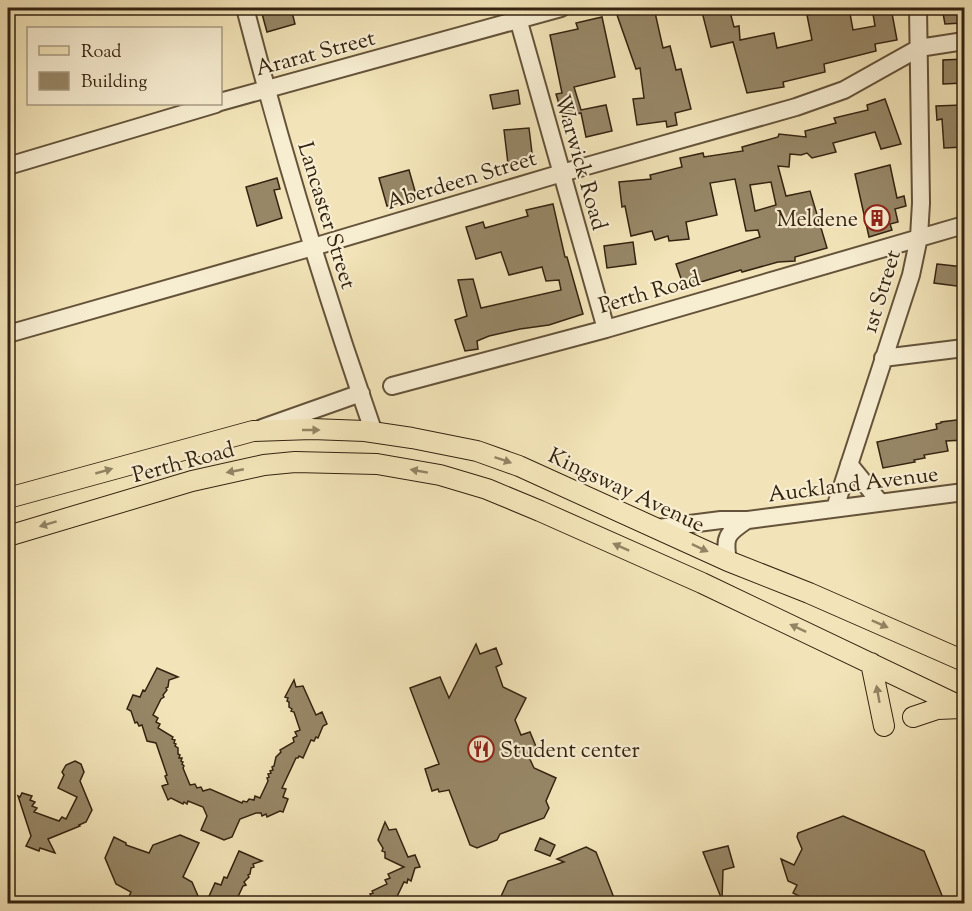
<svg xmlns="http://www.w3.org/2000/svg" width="972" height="911" font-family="'Sorts Mill Goudy',serif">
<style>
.building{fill:#978767;stroke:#342310;stroke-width:1.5;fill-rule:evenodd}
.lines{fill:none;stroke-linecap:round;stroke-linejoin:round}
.minor-casing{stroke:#64533a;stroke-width:20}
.major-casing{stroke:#342310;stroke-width:22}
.minor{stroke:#f7edd1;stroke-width:16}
.major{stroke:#f2e4b8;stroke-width:20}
.oneway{fill:#938464}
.labels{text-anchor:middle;stroke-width:4.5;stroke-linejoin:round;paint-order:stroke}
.street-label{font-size:22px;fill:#342310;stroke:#f7edd1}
.poi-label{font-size:22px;fill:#342310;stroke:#f7edd1;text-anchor:end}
</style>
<rect width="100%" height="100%" fill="#f2e4b8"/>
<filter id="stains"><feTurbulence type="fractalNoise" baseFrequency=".00333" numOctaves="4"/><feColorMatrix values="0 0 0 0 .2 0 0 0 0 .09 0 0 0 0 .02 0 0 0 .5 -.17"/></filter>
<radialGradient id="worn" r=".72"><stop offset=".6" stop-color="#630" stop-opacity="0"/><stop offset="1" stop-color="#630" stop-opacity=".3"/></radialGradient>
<path class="building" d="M269,8H291L295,24L267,32L261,10Z
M637,8H654L663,48L670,46L676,70L681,69L691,109L675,113L677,125L667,127L666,121L637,125L633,99L644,98L640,68L636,69L616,12Z
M701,8H729L734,27L739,26L740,40L774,33L777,48L812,40L807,15L849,8L853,30L875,26L872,8H891L897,40L875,44L876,51L824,64L825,72L783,82L784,87L747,93L733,42L711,47Z
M942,8H960L962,23L945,24Z
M602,17L615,77L574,87L581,110L606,105L612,131L586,137L581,113L563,117L556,94L562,93L550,35L578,29L576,23Z
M964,59V83L943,84V60Z
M518,90L520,104L493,109L490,95Z
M885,99L901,144L881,149L875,132L833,143L836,152L812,158L807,153L801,155L790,154L789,167L778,166L786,196L810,191L827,248L795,257V261L778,262L742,272L741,270L684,287L676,264L760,237L758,230L746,231L735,179L710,183L717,215L686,222L689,239L669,241L668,236L655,240L652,231L631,236L625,206L622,207L619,182L651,179L650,175L682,167L680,158L703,153L704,157L743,151L742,147L778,137L779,134L806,137L805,131L836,123L834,118L868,110L867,105ZM771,182L776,205L755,211L750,185Z
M962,105L964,147L944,148L942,119L937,120L936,106Z
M529,128L533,161L508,164L504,130Z
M890,165L897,198L904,196L906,206L895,209L898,222L890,224L892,230L869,237L855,174Z
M409,170L417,198L387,206L379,178Z
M277,178L280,189L274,190L282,218L257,226L246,187Z
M553,204L565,257H567L583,314L549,325L520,329L489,336L477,341L478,349L465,351L455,320L467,316L458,280L473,279L481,308L561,290L559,280L546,281L542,267L509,275L501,252L476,259L466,227L483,222L485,228L528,216L526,210Z
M633,242L636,264L607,268L604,246Z
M937,264L964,267V287L934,283Z
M964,419V440L946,441L948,451L924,455L925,458L914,460L915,462L883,468L877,442L937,429L936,424L941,423V422Z
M476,644L480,654L496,648L502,664L496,667L503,687L526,698L515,720L521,735L530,732L537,749L527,753L534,768L556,778L546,801L549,808L544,818L500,834L497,840L477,848L470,845L449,790L439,792L438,789L432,791L425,769L439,764L410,688L440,677L449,698Z
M157,668L178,677L169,680L168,687L166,688L167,690L163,695L164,697L161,699L153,715L158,718L156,722L160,724L158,728L173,737L172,739L175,740L174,743L176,744L175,746L178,748V754L180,755L179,758H182L181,761L183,762L182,764L184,766L183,768L190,785L195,784L197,788L201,787L203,791L210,789L242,803L243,801L247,802L249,799L254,800L255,796L260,798L268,781L267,778L269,777L268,774L271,773L270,771L273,770L272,767L274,766L276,757L281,752L280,750L294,742L293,738L297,736L295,732L300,730L294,712L291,711L292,709L289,707V702L287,701L288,698L285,697L294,680L296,687L303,686L316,715L322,712L327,724L323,726L318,738L316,737L314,741L311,740L303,758L299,756L298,758H296L282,788L286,789L283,797L288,799L283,812L280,811L267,817L266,814L262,816L261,813H256L240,819L232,837L224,840L201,830L207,816L203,807L188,801L187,804L184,802L183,804L171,798L168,800L162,786L168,784L165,776L167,775L156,743L147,741L142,725L139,726L137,722L135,723L131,711L127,709L133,695L140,697L143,690L145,691Z
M75,761L81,764L84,772L80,781L92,810L86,822L79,825L80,826L48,839L55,853L40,848L39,851L26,846L31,836L18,796L20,797L22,793L32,796L30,800L35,802L32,806L37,808L34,812L59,821L62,817L66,819L77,797L58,788L64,775L62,772L66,765Z
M843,816L924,851L945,903H796L799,896L793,893L797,885L788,881L781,859L794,865L802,849L797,837L798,833Z
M385,822L389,830L396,829L408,857L415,855L420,867L415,868L411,881L408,879L407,883L404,882L394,903H374L370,894L373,893L372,891L387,884L385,880L390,878L388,874L404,867L385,858V852L382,851L383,848L378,840Z
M180,835L199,843L183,877L192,882L201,903H126L131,892L116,884L105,858L114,837L126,843V845L149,853L153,845Z
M540,838L555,845L550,856L535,850Z
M728,846L734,867L723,870L722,900L703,852Z
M586,847L596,852L616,903H498L508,881L564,862L557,859Z
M239,851L262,861L253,864L254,867L251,868L250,874L248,875L249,877L244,882L246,885L243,886L235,903H206L215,883L221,885L224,877L227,878Z"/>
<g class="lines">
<g class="minor-casing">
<path id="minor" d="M245,8C282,151 325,293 374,433
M515,8L606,329
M220,102L561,8
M8,166L216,104
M8,334L313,247L562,173L796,107L844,90L919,48L964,41
M883,358L964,348
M392,386L606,329L964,225
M262,428L361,393
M849,464L879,501
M835,508L911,275L919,237L921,203L918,8
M658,528L721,520H748L964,492
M728,561C724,537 726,534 747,520"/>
</g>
<g class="major-casing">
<path id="major" d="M8,498L253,431L312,429L365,431L412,438L477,451L519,466L728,561L809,593L964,661
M8,536L192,481L264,465L295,462L377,464L440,475L487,489L540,511L702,583L964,708
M871,663L884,726
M913,717L937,709L962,708"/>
</g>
<use href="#minor" class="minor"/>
<use href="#major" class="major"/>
</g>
<defs><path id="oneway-solid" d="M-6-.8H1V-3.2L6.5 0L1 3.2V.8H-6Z" transform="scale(1.5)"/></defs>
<g class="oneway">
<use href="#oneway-solid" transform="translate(311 430)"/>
<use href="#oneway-solid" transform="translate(503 460) rotate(19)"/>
<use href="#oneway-solid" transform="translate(104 471) rotate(-16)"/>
<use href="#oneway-solid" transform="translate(235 471) rotate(169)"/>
<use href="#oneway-solid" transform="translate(419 471) rotate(-170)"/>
<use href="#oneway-solid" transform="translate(48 524) rotate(163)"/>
<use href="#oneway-solid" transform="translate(621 547) rotate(-156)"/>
<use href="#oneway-solid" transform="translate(700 548) rotate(25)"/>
<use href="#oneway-solid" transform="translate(880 624) rotate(24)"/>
<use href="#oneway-solid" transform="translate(798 628) rotate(-155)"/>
<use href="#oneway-solid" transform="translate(878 694) rotate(-100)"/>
</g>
<defs>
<g id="building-ring" transform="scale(1.35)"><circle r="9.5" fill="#f7edd1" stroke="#8f2418" stroke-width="1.5"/><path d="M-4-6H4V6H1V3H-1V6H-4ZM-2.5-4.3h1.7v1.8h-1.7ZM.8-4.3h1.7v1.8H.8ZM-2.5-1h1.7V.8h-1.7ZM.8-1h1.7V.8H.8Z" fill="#8f2418"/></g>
<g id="restaurant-ring" transform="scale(1.35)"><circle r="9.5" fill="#f7edd1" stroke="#8f2418" stroke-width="1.5"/><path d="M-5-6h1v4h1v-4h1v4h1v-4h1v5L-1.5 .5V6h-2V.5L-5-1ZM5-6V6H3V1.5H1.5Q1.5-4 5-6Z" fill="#8f2418"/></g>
</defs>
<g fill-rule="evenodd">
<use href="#building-ring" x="877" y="218"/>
<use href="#restaurant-ring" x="481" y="749"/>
</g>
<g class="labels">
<g class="street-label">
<text transform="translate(315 52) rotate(-15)" y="8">Ararat Street</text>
<text transform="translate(582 162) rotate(74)" y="8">Warwick Road</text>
<text transform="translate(461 179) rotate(-17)" y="8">Aberdeen Street</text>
<text transform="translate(328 215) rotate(73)" y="8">Lancaster Street</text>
<text transform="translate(649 291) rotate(-16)" y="8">Perth Road</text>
<text transform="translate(880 291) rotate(-73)" y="8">1st Street</text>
<text transform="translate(183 461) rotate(-15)" y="8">Perth Road</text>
<text transform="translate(853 483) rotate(-7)" y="8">Auckland Avenue</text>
<text transform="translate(627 489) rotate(25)" y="8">Kingsway Avenue</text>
</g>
<g class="poi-label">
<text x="858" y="226">Meldene</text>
<text x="500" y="757" text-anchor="start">Student center</text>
</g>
</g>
<rect width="972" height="911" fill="none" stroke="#f2e4b8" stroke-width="30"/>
<rect x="9" y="9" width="954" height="893" fill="none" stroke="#342310" stroke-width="3"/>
<rect x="15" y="15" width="942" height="881" fill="none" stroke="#342310" stroke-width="1.5"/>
<rect x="27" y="27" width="195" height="78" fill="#f7edd1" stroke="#a99c84" stroke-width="1.5"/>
<rect x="39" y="46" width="30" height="9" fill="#f2e4b8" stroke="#a99c84" stroke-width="1.5"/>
<text x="81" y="57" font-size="18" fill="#342310">Road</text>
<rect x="39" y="72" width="30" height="18" fill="#978767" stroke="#a99c84" stroke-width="1.5"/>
<text x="81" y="87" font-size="18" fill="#342310">Building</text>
<rect width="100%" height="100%" filter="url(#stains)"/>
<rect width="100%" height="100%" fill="url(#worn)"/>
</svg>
